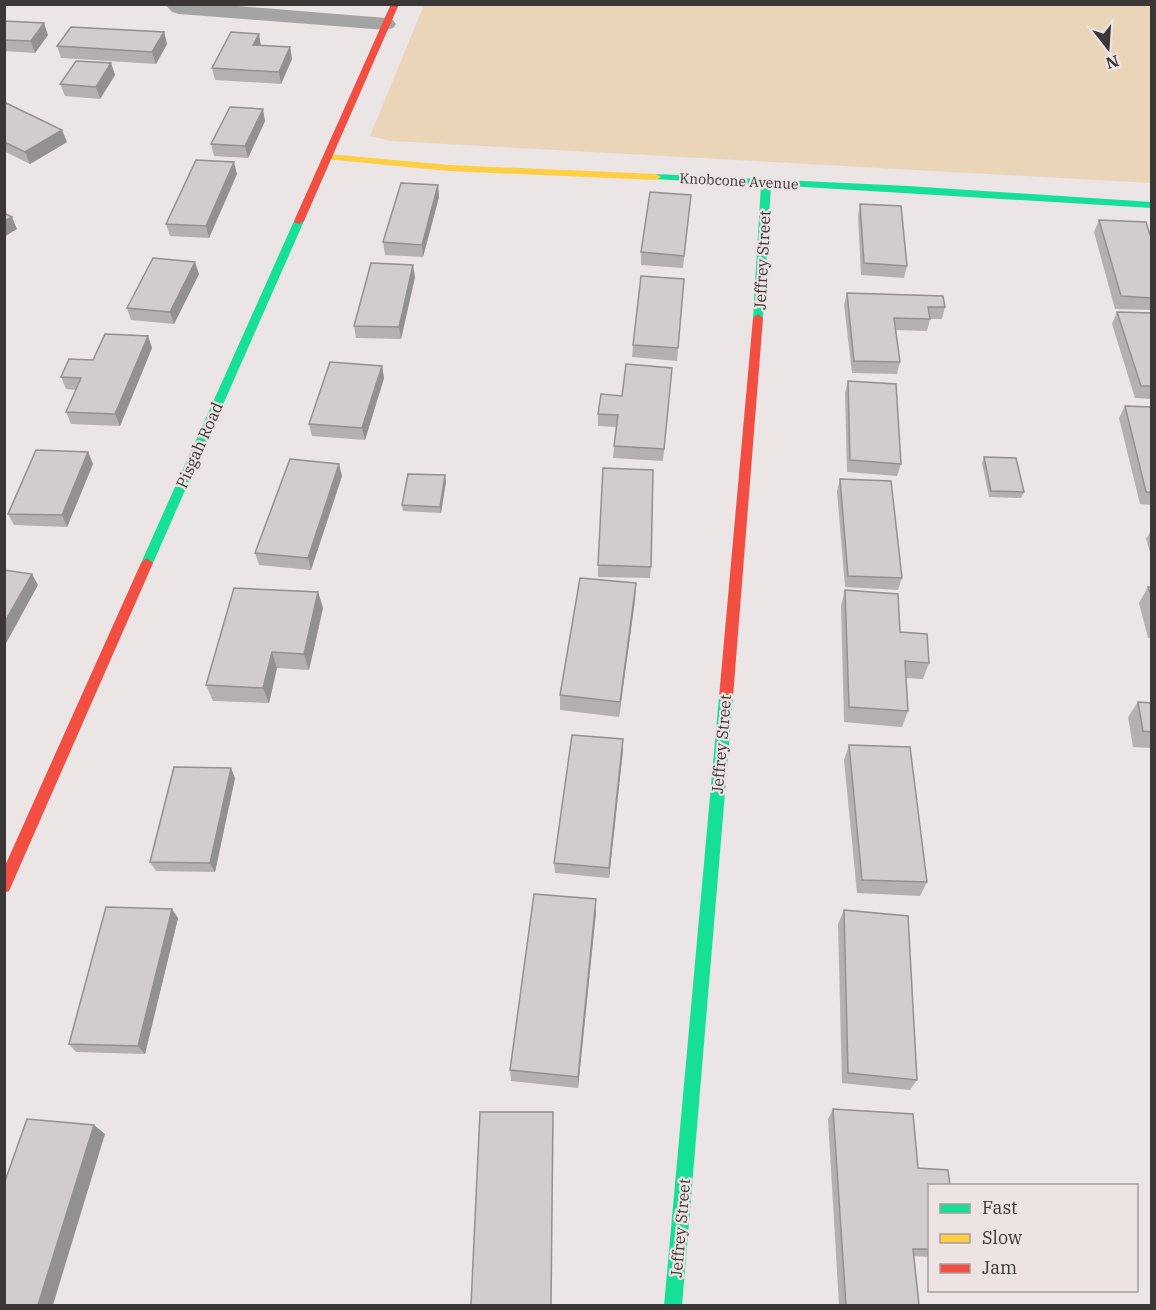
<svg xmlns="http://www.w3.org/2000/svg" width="1156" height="1310" font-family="'IBM Plex Serif',serif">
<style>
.green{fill:#ead5b9}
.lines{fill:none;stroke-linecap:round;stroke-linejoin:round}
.street{fill:#a5a4a4;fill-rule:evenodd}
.fast{fill:#16e098;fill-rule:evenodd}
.slow{fill:#ffcf43;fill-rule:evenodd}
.jam{fill:#f24e42;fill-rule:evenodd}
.wall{fill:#b5b0b0}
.shaded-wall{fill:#939090}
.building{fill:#d2cdcd;stroke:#939090;stroke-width:1.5}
.labels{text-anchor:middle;stroke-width:4.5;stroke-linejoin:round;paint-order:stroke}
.far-street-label{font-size:14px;fill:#3b3737;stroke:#ede3e3}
.street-label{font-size:16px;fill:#3b3737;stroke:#ede3e3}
</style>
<rect width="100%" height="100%" fill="#ebe5e5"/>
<path class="green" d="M424,5H1151V183L391,141L370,136Z"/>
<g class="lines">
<path class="street" d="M165,4H214L386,18L393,20L396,24L393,28L386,30L179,14L172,12Z"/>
<path class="fast" d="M656,174L908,186L1152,202V208L771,185L763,318L758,322L753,318L761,185L653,179V175Z
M299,218L304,221L153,563L147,568L142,566L141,563L294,221Z
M726,691L731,693L733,697L682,1306H664L719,697L721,693Z"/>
<path class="slow" d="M328,154L449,165L656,174L661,177L656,180L449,171L325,159L323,157Z"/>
<path class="jam" d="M391,4H399L304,221L299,224L295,223L294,221Z
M758,314L763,318L733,697L731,701H721L719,697L753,318Z
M147,558L153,563L9,891L4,893V868L141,563Z"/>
</g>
<path class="wall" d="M4,21L48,35L35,53L4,51Z
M164,32L167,44L156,64L61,58L57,46Z
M261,46L290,47L292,59L281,84L215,80L212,68Z
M111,63L115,75L100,99L65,96L60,84Z
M4,102L67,142L30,164L4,151Z
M265,121L248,158L214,156L211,144Z
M237,174L209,238L170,236L166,224Z
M438,185L439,197L423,257L385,255L383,242Z
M691,195L683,268L641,265V252Z
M860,204L907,266L904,278L861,275L858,216Z
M1099,220L1152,241V310L1115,309L1094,232Z
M199,274L174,324L131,320L127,308Z
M415,277L401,339L356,338L354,326Z
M684,279L677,361L632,357L633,345Z
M847,293L945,307L942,319H930L927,331L895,330L900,362L897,374L852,373L844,305Z
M1117,312L1152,313V399L1135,398L1112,324Z
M148,336L152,348L120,426L71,424L66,412L76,390L66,389L61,377L93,360Z
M382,366L384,378L365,440L312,436L309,424Z
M672,368L663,461L613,458L616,427L598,426V414L622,396Z
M848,381L901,464L897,476L847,472L845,393Z
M1125,406L1152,407V505L1140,504L1119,418Z
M88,452L93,464L67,527L14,525L8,514Z
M984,457L1024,492L1021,498L989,497L982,463Z
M342,476L311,570L259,565L255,553Z
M840,479L902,578L898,590L845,587L837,491Z
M446,481L441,513L403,511L402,505Z
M1152,529V559L1146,539Z
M598,565L651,567L650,578L598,577Z
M636,583L635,600L619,717L560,710V695Z
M1148,587H1152V638H1148L1139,603Z
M845,590L900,632L929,663L923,679L906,678L908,711L902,727L844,722L841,606Z
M318,592L323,608L309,670L277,668L269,703L213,701L206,685Z
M1138,702L1152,703V748L1133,747L1128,717Z
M849,745L927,882L920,896L857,893L844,760Z
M623,750L609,878L555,873L554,863Z
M235,778L215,872L156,871L150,862Z
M844,910L917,1080L910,1090L842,1083L838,924Z
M596,912L578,1088L511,1081L510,1070Z
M178,918L145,1054L76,1052L69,1044Z
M833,1109L918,1168L930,1185V1257L914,1256L919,1305H839L828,1119Z"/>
<path class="shaded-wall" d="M44,23L48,35L35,53L31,41Z
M164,32L167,44L156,64L152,52Z
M259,34L261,46L253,45Z
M290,47L292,59L281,84L279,72Z
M111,63L115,75L100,99L96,87Z
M263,109L265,121L248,158L245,146Z
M62,130L67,142L30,164L25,152Z
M234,162L237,174L209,238L206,226Z
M438,185L439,197L423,257L422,245Z
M12,217L17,229L4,237V221Z
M195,262L199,274L174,324L170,312Z
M413,265L415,277L401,339L399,327Z
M148,336L152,348L120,426L115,414Z
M382,366L384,378L365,440L362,428Z
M88,452L93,464L67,527L62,515Z
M339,464L342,476L311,570L308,558Z
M445,475L446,481L441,513L440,507Z
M32,574L38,585L4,647V623Z
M636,583L635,600L619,717L620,702Z
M318,592L323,608L309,670L304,654Z
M272,652L277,668L269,703L263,688Z
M623,739V750L609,878V868Z
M231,768L235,778L215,872L210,863Z
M596,899V912L578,1088V1077Z
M172,909L178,918L145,1054L138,1046Z
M94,1125L105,1134L53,1305H38Z"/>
<path class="building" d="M4,21L44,23L31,41L4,40Z
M71,27L164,32L152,52L57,46Z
M231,32L259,34L253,45L290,47L279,72L212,68Z
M76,61L111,63L96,87L60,84Z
M4,102L62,130L25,152L4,142Z
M230,107L263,109L245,146L211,144Z
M196,160L234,162L206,226L166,224Z
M401,183L438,185L422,245L383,242Z
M650,192L691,195L684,256L641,252Z
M860,204L901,206L907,266L864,263Z
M4,213L12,217L4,221Z
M1099,220L1146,222L1152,241V298L1121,296Z
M153,258L195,262L170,312L127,308Z
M371,263L413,265L399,327L354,326Z
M641,276L684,279L678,348L633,345Z
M847,293L943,296L945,307H928L930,319L894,318L900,362L854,361Z
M1117,312L1152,313V386H1141Z
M105,334L148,336L115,414L66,412L81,378L61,377L69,359L93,360Z
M330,362L382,366L362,428L309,424Z
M626,364L672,368L664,449L614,446L618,415L598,414L601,394L622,396Z
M848,381L896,384L901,464L850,460Z
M1125,406L1152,407V492H1146Z
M36,450L88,452L62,515L8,514Z
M984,457L1016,458L1024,492L991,491Z
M290,459L339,464L308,558L255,553Z
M603,468L653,470L651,567L598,565Z
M408,474L445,475L440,507L402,505Z
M840,479L891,481L902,578L848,576Z
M4,570L32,574L4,623Z
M580,578L636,583L620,702L560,695Z
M1148,587H1152V598Z
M234,588L318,592L304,654L272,652L263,688L206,685Z
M845,590L898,594L900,632L927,634L929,663L905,661L908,711L849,707Z
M1138,702L1152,703V732L1143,731Z
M572,735L623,739L609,868L554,863Z
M849,745L910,747L927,882L862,880Z
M174,767L231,768L210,863L150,862Z
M534,894L596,899L578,1077L510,1070Z
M106,907L172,909L138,1046L69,1044Z
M844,910L908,916L917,1080L848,1073Z
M833,1109L913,1114L918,1168L948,1170L950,1185H930V1249H913L919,1305H846Z
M480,1112H553L551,1305H471Z
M27,1119L94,1125L38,1305H4V1184Z"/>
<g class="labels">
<g class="far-street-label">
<text transform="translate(739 181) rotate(3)" y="5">Knobcone Avenue</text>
</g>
<g class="street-label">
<text transform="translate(762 260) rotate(-87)" y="6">Jeffrey Street</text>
<text transform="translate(199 445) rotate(-66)" y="6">Pisgah Road</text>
<text transform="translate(721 744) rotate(-85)" y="6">Jeffrey Street</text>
<text transform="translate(680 1228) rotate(-85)" y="6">Jeffrey Street</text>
</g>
</g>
<rect width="1156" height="1310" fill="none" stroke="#3b3737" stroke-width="12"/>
<rect x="928" y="1184" width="210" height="108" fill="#ede3e3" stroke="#a69e9e" stroke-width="1.5"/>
<rect x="940" y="1204" width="30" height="9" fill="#16e098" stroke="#a69e9e" stroke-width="1.5"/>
<text x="982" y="1214" font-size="18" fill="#3b3737">Fast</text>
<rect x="940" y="1234" width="30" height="9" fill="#ffcf43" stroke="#a69e9e" stroke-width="1.5"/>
<text x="982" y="1244" font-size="18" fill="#3b3737">Slow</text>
<rect x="940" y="1264" width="30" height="9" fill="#f24e42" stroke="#a69e9e" stroke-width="1.5"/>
<text x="982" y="1274" font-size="18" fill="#3b3737">Jam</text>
<g transform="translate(1108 48) rotate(163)" stroke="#ede3e3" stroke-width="4.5" paint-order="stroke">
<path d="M0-4.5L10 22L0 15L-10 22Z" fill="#3b3737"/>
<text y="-9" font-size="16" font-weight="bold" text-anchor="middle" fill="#3b3737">N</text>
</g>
</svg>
